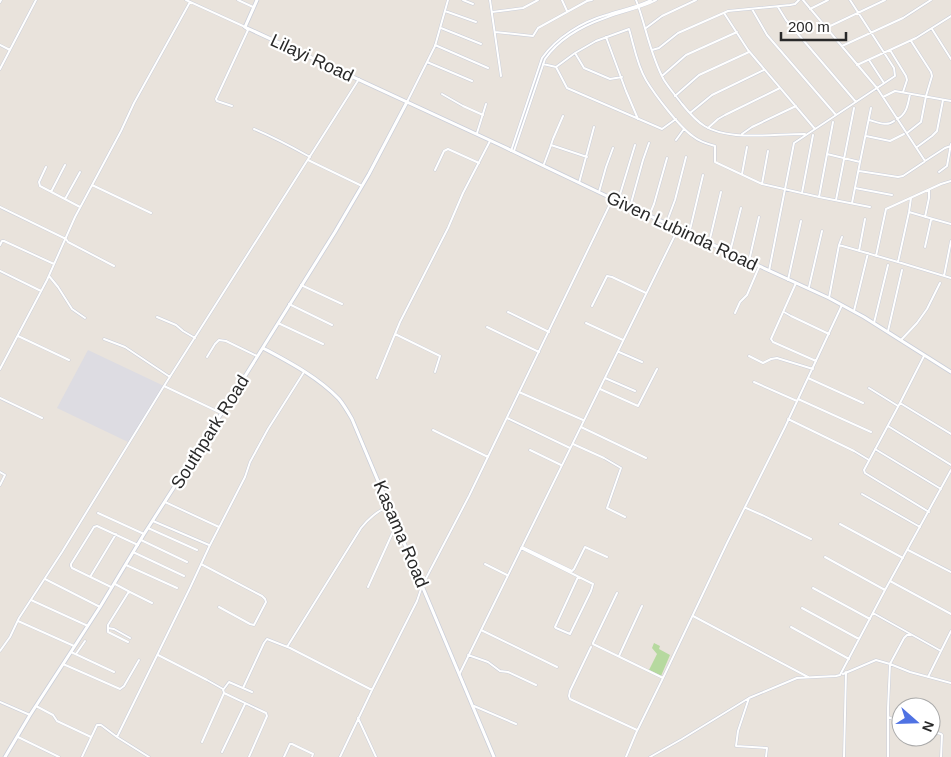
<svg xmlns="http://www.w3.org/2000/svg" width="951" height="757" font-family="Helvetica,sans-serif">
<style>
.industrial{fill:#dddce2}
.green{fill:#b6d99f}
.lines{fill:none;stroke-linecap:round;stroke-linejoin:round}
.street-casing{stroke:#caced9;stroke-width:3}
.secondary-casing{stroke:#caced9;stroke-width:4.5}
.street{stroke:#fff;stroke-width:2}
.secondary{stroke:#fff;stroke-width:3}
.labels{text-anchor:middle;stroke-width:4.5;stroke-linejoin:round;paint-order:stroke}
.street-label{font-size:18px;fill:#292929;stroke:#fff}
</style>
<rect width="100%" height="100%" fill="#e9e3dc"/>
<path class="industrial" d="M88,350L164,386L128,442L57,408Z"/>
<path class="green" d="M654,643L660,646L659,649L670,655L661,676L649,670L657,654L652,648Z"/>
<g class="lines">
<g class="street-casing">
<path id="street" d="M186,0L243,26L248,30L216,99L217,101L232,106
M238,0L253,7
M463,0L473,4
M490,0L501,76
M562,0L567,11
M636,0C646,26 650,55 664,80C669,88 676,96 682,104C699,125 708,132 736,135C759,137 782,134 805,134
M803,0L877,88L925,161L945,148L951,146
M0,2L1,0
M778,7L786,20L856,102
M752,9L767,35L836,115
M810,9L828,0
M445,11L476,22
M492,12L523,8L538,0
M724,13L748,50L815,129
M441,28L481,44
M646,28L662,16L696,0
M826,28L885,0
M932,29L951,59
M495,32L533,36L538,28L587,1L592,0
M606,37L626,91L638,119
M0,45L10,50
M435,45L488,68
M842,46L903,18L931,0
M652,50L659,48L678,33L728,11L790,5L795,4L799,0
M890,50L906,76L907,80L903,92
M575,53L584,68L610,79L622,77
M869,60L884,83
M427,62L472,81
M543,64L556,67L567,88L662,129L676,119
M857,65L916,38L951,16
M556,67L575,53L596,41L629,29C634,46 637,65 646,80C655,95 680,128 694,137C700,142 708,144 715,146V162L762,184L819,197L833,122
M0,69L36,0
M662,76L686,55L737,32
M442,94L463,106L483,115
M675,96L699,75L749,52
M883,97L895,91L951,101
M407,102L435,46L448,0
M690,113L712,95L764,70
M897,119C907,114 908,104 910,94
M869,120C877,122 887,127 894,121
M708,128L718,119L725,115L780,88
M254,129C273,137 292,147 310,157
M477,133L486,104
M907,133L921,122L926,96L932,76L931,72L911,41
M742,134L752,127L796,106
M866,136L890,141L904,134
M676,140L684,129
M551,145L587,157
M917,147L932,136L937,131L943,100
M511,151L542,58C557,37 582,22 606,15C621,10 637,7 651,0
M514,151L545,59C559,39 582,26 605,18C622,11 639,9 656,0
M827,154L860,162L852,203
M308,160L362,186
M860,162L871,108
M544,164L550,148L553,139L563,116
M46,167L39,182L40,186L80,207
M435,170L444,151L448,149L479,163
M859,171L898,177L903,176L924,162
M939,172L947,166L951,144
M742,174L747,147
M579,183L594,127
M762,184L768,151
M92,185L151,213
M855,188L892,195
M51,192L65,165
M599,192L606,167L613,148
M802,193L813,135
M819,197L870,207
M65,199L80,172
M836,200L854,108
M618,201L635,145
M0,207L66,239L68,242L114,266
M630,207L643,160L649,143
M909,212L933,219
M649,216L654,204L667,158
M925,217L929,198V190
M666,224L675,200L686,157
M689,234L703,175
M709,243L721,192
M0,245L2,241H4L54,264
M839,245L898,262L909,212L911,198
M925,247L931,220L933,219L951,224
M859,251L865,219
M730,252L741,208
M876,256L886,209L941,184L951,181
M749,261L759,217
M898,262L951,278
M0,271L41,291
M769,271L794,143L895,76L894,68L850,0
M49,276L58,287L72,309L85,318
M944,276L951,241
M788,280L801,221
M796,283L771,339L773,342L816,361
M301,285L342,304
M809,287L822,231
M829,298L839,245L842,237
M289,304L332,325
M592,306L607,276L612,277L646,293
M854,311L868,253
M508,312L549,332
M784,312L791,316L829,334
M735,313L740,302L747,295L759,267
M157,317L176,325L183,331L195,338
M278,323L323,344
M586,323L623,340
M874,323L888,265
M487,327L539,352
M888,331L902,270
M395,334L440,356L435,372
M18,336L69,360
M104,339L125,347L170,377
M901,340L917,323L927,309L940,283
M619,352L642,362
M749,356L763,363L771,359L777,358L813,369
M924,356L900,403L864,470L865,473L929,512
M207,357L215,344L219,340L226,341L257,356
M0,369L47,280L75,217L121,131L134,103L190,2
M377,378L400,322L448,228L463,193L490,141
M605,378L635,391
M808,378L863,403
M754,382L797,401
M164,386L221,413
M869,388L898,406
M600,389L638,406L657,369
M519,392L583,420
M0,398L42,418
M798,399L871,432
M900,403L951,434
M507,418L570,448
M788,419L854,451L869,460
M888,426L951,465
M581,427L646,458
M433,430L488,457
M573,444L604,458L621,468L607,508L625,517
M875,449L941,489
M530,450L561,465
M0,472L5,475L0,485
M862,494L920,527
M165,502L219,527
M746,508L762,515L811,539
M98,513L144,534
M153,521L209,545
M840,524L903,558
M148,528L197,550
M141,540L187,562
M522,547L572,571L574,569L585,547L607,557
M521,548L593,584L591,591L570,634L556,628L555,627L578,577
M908,550L951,572
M133,552L184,576
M825,557L885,590
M201,564L262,596L265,599L266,602L254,625L250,624L219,607
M485,564L507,575
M126,565L177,588
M90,577L116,534
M45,579L100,607
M890,581L951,614
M115,584L130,592
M111,587L72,568L71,566V564L94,527L97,526L138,545
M368,587L392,534L397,526
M813,588L870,619
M617,593L593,643V644L663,678
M31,600L88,626
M802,608L859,639
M873,613L941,651
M693,616L808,677
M18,621L74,646
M791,627L849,659
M108,628V625L128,593L130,592L152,603
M481,630L557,667
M128,642L108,632V628L114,629L130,638
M287,647L361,528C369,518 377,511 389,506
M591,647L570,691L569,696L570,699L637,730
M0,651L10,637L19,618L62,552L164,386L359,79
M71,652L114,672
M76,654L85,641
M158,655L207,680L223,689L224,693L266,713L267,716L249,757
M468,655L488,662L500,671L508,672L536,685
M619,656L642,606
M63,664L120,689L124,686L139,660
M460,673L678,229
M843,674L876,660L890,664L910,672L951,683
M928,677L951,631
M243,688L264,643L267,639L290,648L372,690
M223,690L229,682L252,692
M749,698L738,731L736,746L767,748L766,757
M0,702L30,715
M36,706L53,715L57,721L91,737
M474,706L516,724
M888,717L901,722
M358,718L376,757
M931,731L941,734L942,735L941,757
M18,737L59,757
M117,737L149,757
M202,742L224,693
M222,752L245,704
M82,757L97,725H101L117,737L190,588L209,547L245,477L250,462L268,429L304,372
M284,757L290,744H292L313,754L312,757
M340,757L372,690L417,601L422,586L469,496L612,200
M626,757L636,733L663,678L727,543L785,427L842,305
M650,757L682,739L749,698L797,678L836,676L840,675L885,590L951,470
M844,757L846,672
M888,757V708L890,664L904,638L907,635H911"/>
</g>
<g class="secondary-casing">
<path id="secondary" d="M257,0L245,27L247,28L500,145L613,199L829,298L864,317L951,372
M263,348C289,362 318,377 339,399C344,405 348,412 352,419L494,757
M5,757L30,715L100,607L144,534L232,397L335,232L369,174L407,102"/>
</g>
<use href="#street" class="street"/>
<use href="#secondary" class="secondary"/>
</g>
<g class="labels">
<g class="street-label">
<text transform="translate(312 58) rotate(25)" y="6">Lilayi Road</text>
<text transform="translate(682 231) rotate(25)" y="6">Given Lubinda Road</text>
<text transform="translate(210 432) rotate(-58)" y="6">Southpark Road</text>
<text transform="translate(401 534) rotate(67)" y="6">Kasama Road</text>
</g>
</g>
<g transform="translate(916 722) rotate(110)"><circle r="24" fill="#ffffff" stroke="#a9a9a9"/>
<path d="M0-4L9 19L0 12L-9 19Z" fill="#4f72e3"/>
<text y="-8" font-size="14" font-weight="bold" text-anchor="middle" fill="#292929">N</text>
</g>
<path d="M781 32v8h65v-8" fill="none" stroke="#292929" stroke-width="2.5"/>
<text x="788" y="32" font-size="15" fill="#292929" stroke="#ffffff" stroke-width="4" paint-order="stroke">200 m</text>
</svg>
